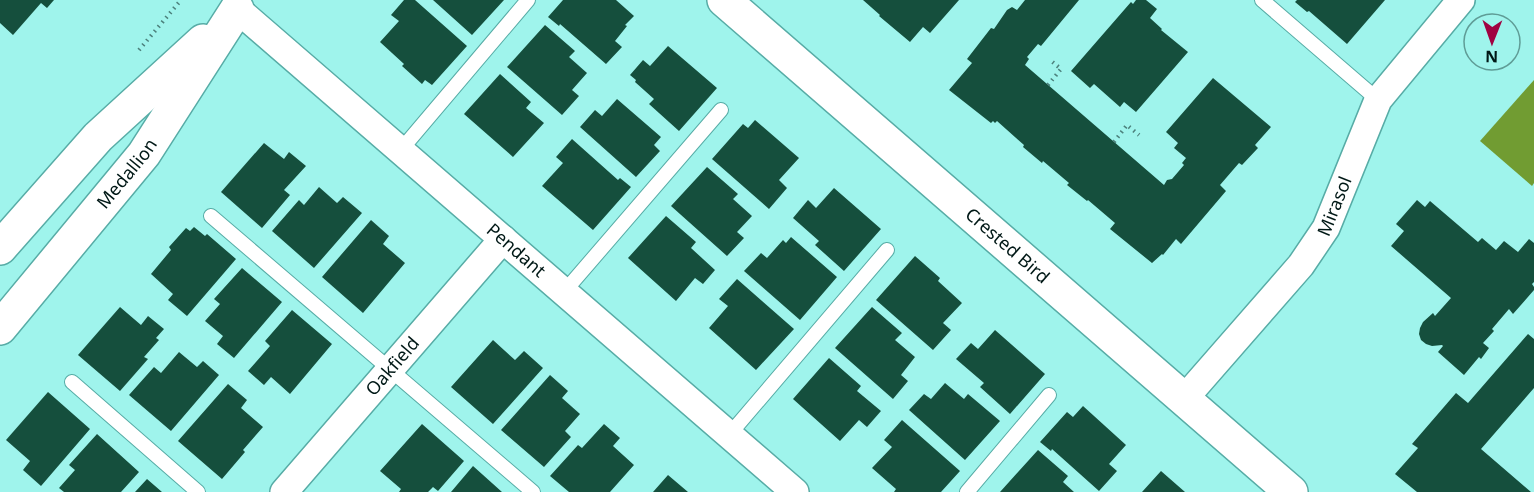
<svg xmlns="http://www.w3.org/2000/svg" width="1534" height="492" font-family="'Noto Sans',sans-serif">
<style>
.water{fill:#719c32}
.building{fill:#154f3d}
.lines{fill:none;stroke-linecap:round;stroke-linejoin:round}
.service-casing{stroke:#57aca6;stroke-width:16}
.minor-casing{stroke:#57aca6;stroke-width:30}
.tertiary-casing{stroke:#57aca6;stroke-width:36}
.path{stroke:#4c817c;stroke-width:4;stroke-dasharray:1.5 4.5;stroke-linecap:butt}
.service{stroke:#fff;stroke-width:14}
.minor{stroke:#fff;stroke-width:27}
.tertiary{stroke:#fff;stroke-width:33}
.labels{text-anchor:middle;stroke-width:6;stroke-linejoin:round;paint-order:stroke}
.street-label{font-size:18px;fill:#001816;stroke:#9ff4ec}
</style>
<rect width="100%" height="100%" fill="#9ff4ec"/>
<path class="water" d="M1534,80V183L1532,186L1480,141Z"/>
<path class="building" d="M0,0H54L47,8L41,3L13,35L0,23Z
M404,0H415L467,46L432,85L425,80L422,84L402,66L404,64L380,42L399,21L391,15Z
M433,0H504L472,35Z
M563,0H616L634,16L625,25L627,26L615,41L622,47L606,64L560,24L559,26L548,17Z
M863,0H959L930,33L923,27L910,42L879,16L880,15Z
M1025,0H1079L1041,46L1038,44L1027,57L1029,59L1025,65L1164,185L1167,180L1172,179L1184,165L1182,163L1186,158L1174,148L1178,143L1166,132L1213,78L1271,127L1255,145L1258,148L1242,165L1239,163L1220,185L1226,191L1181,244L1176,239L1163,255L1162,254L1152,263L1110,229L1115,223L1088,200L1087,201L1067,185L1069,183L1043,161L1042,163L1023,147L1024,145L997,121L995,123L993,121L991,123L949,90L972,63L967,59L991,28L994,29L1007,10L1012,7L1017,10Z
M1136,0H1146L1157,9L1150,18L1162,29L1161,30L1188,52L1136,112L1124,102L1120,107L1094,84L1090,88L1071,71L1131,2L1133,4Z
M1297,0H1385L1347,44L1309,11L1307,12L1295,2Z
M545,25L575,51L569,57L587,73L572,90L579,96L562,115L507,67Z
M668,46L717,88L679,131L649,104L654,99L635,82L636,80L630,75L643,60L650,66Z
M500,74L531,102L526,108L544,123L513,157L464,114Z
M617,99L661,137L654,145L660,151L636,177L580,127L595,110L602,116Z
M755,120L799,158L779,180L787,188L769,209L712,159L743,124L748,128Z
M572,139L618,180L620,178L631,187L593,230L542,186L563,163L556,157Z
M264,143L284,159L289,152L306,166L284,190L290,195L262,228L221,192Z
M707,167L738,194L733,199L752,216L737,232L744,238L727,256L671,206Z
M319,187L337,203L343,197L362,213L314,268L272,231L299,200L304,205Z
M834,188L881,229L844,271L815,245L819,241L793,218L808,200L816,208Z
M1417,200L1425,207L1430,201L1478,242L1482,238L1496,250L1504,241L1518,252L1529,239L1534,243V282L1532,284L1534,287V290L1513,314L1509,309L1492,329L1494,331L1483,343L1489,348L1481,359L1479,357L1464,375L1438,352L1443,346L1442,345L1432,346L1426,344L1421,340L1419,334L1420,328L1423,322L1433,313L1435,316L1451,298L1391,246L1404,231L1396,224Z
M666,216L696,242L691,248L715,270L703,284L695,278L676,301L628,258Z
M371,220L389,236L383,244L405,263L363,313L322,277Z
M194,227L205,236L207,234L236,259L187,316L168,300L173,294L151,274L171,250L169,247L186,228L190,231Z
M791,237L837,277L800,320L744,271L761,253L767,258L783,240L786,243Z
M915,256L940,278L938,281L962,303L943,323L951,330L933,350L876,300Z
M242,268L282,302L234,358L217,344L223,336L205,321L220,304L214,299Z
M737,279L794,329L756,370L709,328L728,306L719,299Z
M120,307L141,325L148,316L164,329L156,338L159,340L144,357L148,359L120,391L78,355Z
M872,307L902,333L895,340L915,357L901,375L908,381L893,399L835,348Z
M292,310L332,344L290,394L271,377L264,385L248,371L270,346L265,341Z
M995,330L1045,374L1010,414L980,387L984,383L956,359L971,343L978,349Z
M1528,334L1534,339V388L1481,449L1531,492H1417L1395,474L1418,448L1412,444L1456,393L1468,403Z
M493,340L515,360L524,351L543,368L493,424L451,387Z
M179,352L197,367L203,361L219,375L171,431L129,395L154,367L161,373Z
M829,358L861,386L857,391L881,411L867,427L859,420L840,441L793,399Z
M550,375L568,391L562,398L580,414L565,431L571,437L544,467L501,430Z
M945,383L964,399L968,394L1000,421L965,460L909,410L924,394L931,399Z
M228,384L247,400L241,408L263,427L243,450L245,452L222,479L178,441Z
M48,392L90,429L41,486L23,470L30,461L6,440Z
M1083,406L1126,445L1109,464L1117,471L1099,491L1052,449L1051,451L1040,442L1067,412L1073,417Z
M902,420L960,471L941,492H894L896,489L872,468L892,447L884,440Z
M422,424L464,461L438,491L433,487L428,492H399L401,489L380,471Z
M604,424L620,438L613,446L634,465L610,492H569L550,476L578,445L582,448Z
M97,434L139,472L121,492H64L59,488L75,470L69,465Z
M1038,450L1068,476L1063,482L1074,492H1000Z
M473,466L502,492H451Z
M1161,471L1185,492H1142Z
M668,475L688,492H653Z
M147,479L162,492H135Z"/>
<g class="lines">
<g class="service-casing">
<path id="service" d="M1262,0L1378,100
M400,151L528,0
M211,216L533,492
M564,292L721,110
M72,382L198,492
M729,435L887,250
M967,492L1049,395"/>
</g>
<g class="minor-casing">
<g id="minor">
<path id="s1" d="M237,9L795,492"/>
<path id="s2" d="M1184,399L1301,265L1326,228L1378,100L1461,0"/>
<path id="s3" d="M284,492L503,239"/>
</g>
</g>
<g class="tertiary-casing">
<g id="tertiary">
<path id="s4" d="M724,0L1291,492"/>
<path d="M0,248L98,137L203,41"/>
<path id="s5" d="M0,328L144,154L237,9"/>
</g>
</g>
<path class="path" d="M139,50L181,0
M1048,85L1061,69L1050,60
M1114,142L1127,125L1139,135"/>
<use href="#service" class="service"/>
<use href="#minor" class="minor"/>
<use href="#tertiary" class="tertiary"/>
</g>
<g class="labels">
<g class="street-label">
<text dy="6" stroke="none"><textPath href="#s5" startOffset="200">Medallion</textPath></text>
<text dy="6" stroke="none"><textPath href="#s2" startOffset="246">Mirasol</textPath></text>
<text dy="6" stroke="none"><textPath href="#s4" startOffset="375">Crested Bird</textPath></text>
<text dy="6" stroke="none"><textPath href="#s1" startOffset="369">Pendant</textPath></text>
<text dy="6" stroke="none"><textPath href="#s3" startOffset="166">Oakfield</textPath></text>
</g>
</g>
<g transform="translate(1492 42) rotate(181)"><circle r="28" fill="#9ff4ec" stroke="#5f9c96" stroke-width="1.5"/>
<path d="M0-4.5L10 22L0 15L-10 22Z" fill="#a00241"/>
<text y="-9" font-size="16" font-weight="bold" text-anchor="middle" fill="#001816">N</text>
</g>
</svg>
